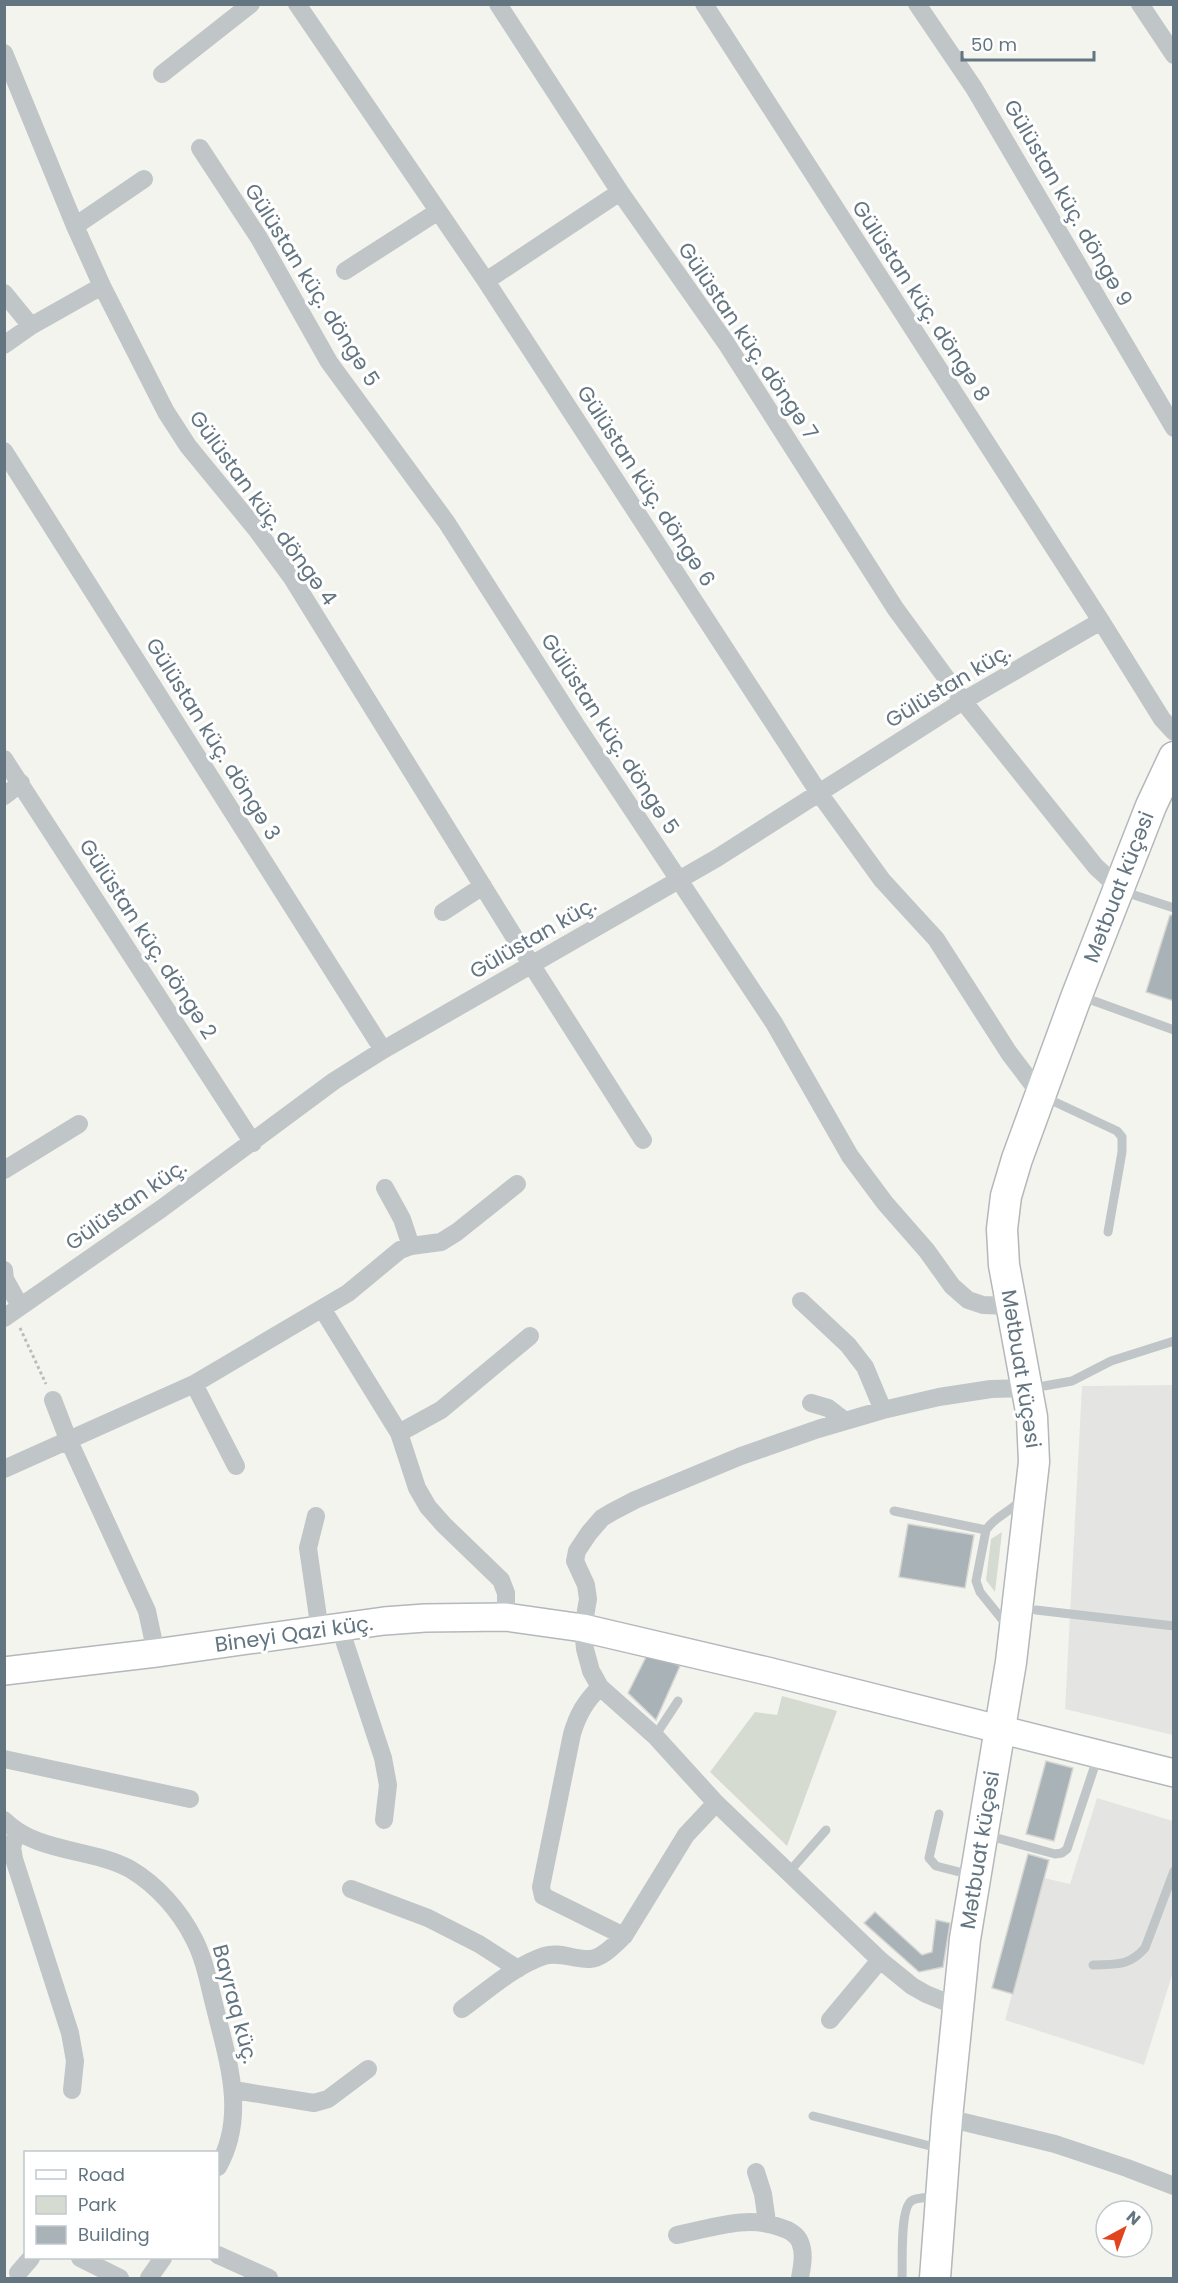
<svg xmlns="http://www.w3.org/2000/svg" width="1178" height="2283" font-family="Poppins,sans-serif">
<style>
.built{fill:#e4e5e3}
.green{fill:#d5dbd0}
.building{fill:#a9b2b6;stroke:#d5d5d2;stroke-width:1.5}
.lines{fill:none;stroke-linecap:round;stroke-linejoin:round}
.secondary-casing{stroke:#b2b8bc;stroke-width:30}
.primary-casing{stroke:#b3b8bb;stroke-width:33}
.path{stroke:#babcbe;stroke-width:3;stroke-dasharray:3 3;stroke-linecap:butt}
.lane{stroke:#c0c5c7;stroke-width:9}
.street{stroke:#c0c5c7;stroke-width:18}
.secondary{stroke:#fff;stroke-width:27}
.primary{stroke:#fff;stroke-width:30}
.labels{text-anchor:middle;stroke-width:6;stroke-linejoin:round;paint-order:stroke}
.street-label{font-size:21px;fill:#627581;stroke:#fff}
</style>
<rect width="100%" height="100%" fill="#f4f4ef"/>
<path class="built" d="M1173,1385V1735L1065,1709L1082,1386Z
M1097,1798L1173,1821V1972L1144,2065L1005,2020L1044,1878L1070,1884Z"/>
<path class="green" d="M1002,1532L995,1592L986,1580L991,1539Z
M782,1696L837,1711L787,1846L710,1772L755,1712L777,1715Z"/>
<path class="building" d="M1170,915L1174,916V1001L1146,992Z
M908,1524L974,1535L965,1588L899,1577Z
M648,1653L680,1666L656,1720L628,1693Z
M1046,1761L1073,1768L1054,1841L1026,1834Z
M1028,1854L1049,1860L1013,1994L992,1988Z
M875,1912L922,1955L932,1952L936,1920L950,1923L943,1967L919,1972L864,1923Z"/>
<g class="lines">
<g class="secondary-casing">
<path id="secondary" d="M4,1671L156,1653L384,1621L425,1618L506,1617L583,1628L767,1671L1174,1773"/>
</g>
<g class="primary-casing">
<path id="primary" d="M935,2278L947,2118L965,1939L1011,1662L1034,1462L1032,1417L1004,1265L1002,1229L1006,1196L1017,1159L1077,995L1151,806L1174,757"/>
</g>
<path class="path" d="M20,1328L46,1384"/>
<path class="lane" d="M1134,895L1174,908
M1094,1001L1174,1030
M1055,1102L1117,1131L1122,1137V1152L1108,1232
M1044,1386L1072,1381L1111,1361L1174,1341
M894,1511L986,1530
M1036,1610L1174,1626
M1009,1628L980,1592L976,1581L986,1530C994,1517 1010,1512 1021,1500
M655,1736L678,1701
M939,1814L929,1858L936,1866L971,1875
M997,1838L1055,1854L1062,1853L1067,1849L1098,1756
M789,1872L826,1830
M1093,1965C1116,1964 1128,1967 1145,1948L1174,1871
M813,2116L942,2149
M902,2278C903,2264 899,2205 913,2200C920,2197 930,2198 937,2197"/>
<path class="street" d="M297,4L486,281L819,793L882,880L936,939L1009,1053L1040,1094
M498,4L620,192L726,343L895,608L963,701L1080,847L1096,867L1118,887
M704,4L1101,621L1162,719L1174,732
M917,4L974,88L1174,428
M1140,4L1174,55
M4,53L75,226L102,286L166,412L188,446L256,529L292,578L531,964L643,1140
M162,74L251,4
M200,148L259,238L329,362L447,523L576,725L774,1023L850,1156L885,1203L927,1251L952,1286L968,1300L983,1305L1011,1306
M75,226L144,179
M345,271L437,212
M486,281L620,192
M4,293L31,326
M4,345L31,326L102,286
M4,451L383,1050
M4,759L253,1143
M4,796L21,783
M443,912L483,886
M4,1170L79,1124
M385,1188L402,1219L411,1246
M4,1270L5,1279L20,1306
M801,1301L848,1345L865,1367L883,1410
M323,1310L399,1433L417,1488L428,1507L444,1525L501,1580L506,1593V1617
M4,1318L161,1209L334,1081L383,1050L717,858L963,701L1101,621
M194,1384L236,1466
M53,1400L68,1439L147,1611L156,1653
M811,1403L828,1408L845,1421
M399,1433L441,1410L530,1336
M4,1469L194,1384L348,1293L400,1250L411,1246L441,1242L457,1232L517,1184
M316,1516L308,1548L320,1631
M340,1628L383,1758L388,1785L384,1820
M600,1687C585,1702 578,1714 572,1734L541,1887L543,1896L624,1936
M4,1759L190,1799
M4,1820C36,1853 91,1848 130,1869C157,1885 180,1911 194,1939C205,1960 209,1985 215,2008C228,2061 247,2116 218,2167
M17,1832L12,1847L14,1859L70,2033L75,2061L72,2090
M351,1889L428,1918L479,1944L518,1969
M958,2007L926,1994L912,1986L880,1960L716,1803L655,1736L600,1687L591,1671L585,1649L583,1628L588,1599L586,1585L575,1561L577,1551L589,1533L602,1518L612,1512L635,1500L741,1456L818,1429L883,1410L939,1397L991,1389L1027,1388
M462,2009C487,1991 514,1966 544,1956C560,1951 574,1960 590,1959C603,1958 615,1944 624,1936L686,1835L716,1803
M830,2020L880,1960
M234,2090L314,2103L328,2099L368,2069
M947,2118L1055,2144L1127,2168L1174,2186
M756,2172L763,2194L767,2222
M677,2235C712,2228 748,2214 782,2228C789,2230 797,2235 800,2242C805,2254 802,2266 800,2278
M218,2255L269,2278
M80,2258L120,2278
M18,2273L31,2258
M149,2278L163,2258"/>
<use href="#secondary" class="secondary"/>
<use href="#primary" class="primary"/>
</g>
<g class="labels">
<g class="street-label">
<text transform="translate(1068 203) rotate(60)" y="7">Gülüstan küç. döngə 9</text>
<text transform="translate(312 285) rotate(58)" y="7">Gülüstan küç. döngə 5</text>
<text transform="translate(921 301) rotate(57)" y="7">Gülüstan küç. döngə 8</text>
<text transform="translate(748 341) rotate(56)" y="7">Gülüstan küç. döngə 7</text>
<text transform="translate(646 486) rotate(57)" y="7">Gülüstan küç. döngə 6</text>
<text transform="translate(263 508) rotate(54)" y="7">Gülüstan küç. döngə 4</text>
<text transform="translate(948 686) rotate(-31)" y="7">Gülüstan küç.</text>
<text transform="translate(610 734) rotate(57)" y="7">Gülüstan küç. döngə 5</text>
<text transform="translate(213 739) rotate(58)" y="7">Gülüstan küç. döngə 3</text>
<text transform="translate(1119 887) rotate(-69)" y="7">Mətbuat küçəsi</text>
<text transform="translate(533 938) rotate(-30)" y="7">Gülüstan küç.</text>
<text transform="translate(148 939) rotate(57)" y="7">Gülüstan küç. döngə 2</text>
<text transform="translate(126 1205) rotate(-35)" y="7">Gülüstan küç.</text>
<text transform="translate(1021 1369) rotate(81)" y="7">Mətbuat küçəsi</text>
<text transform="translate(294 1634) rotate(-8)" y="7">Bineyi Qazi küç.</text>
<text transform="translate(980 1850) rotate(-81)" y="7">Mətbuat küçəsi</text>
<text transform="translate(235 2004) rotate(75)" y="7">Bayraq küç.</text>
</g>
</g>
<rect width="1178" height="2283" fill="none" stroke="#627581" stroke-width="12"/>
<rect x="24" y="2151" width="195" height="108" fill="#ffffff" stroke="#c0c8cd" stroke-width="1.5"/>
<rect x="36" y="2170" width="30" height="9" fill="#ffffff" stroke="#c0c8cd" stroke-width="1.5"/>
<text x="78" y="2181" font-size="18" fill="#627581">Road</text>
<rect x="36" y="2196" width="30" height="18" fill="#d5dbd0" stroke="#c0c8cd" stroke-width="1.5"/>
<text x="78" y="2211" font-size="18" fill="#627581">Park</text>
<rect x="36" y="2226" width="30" height="18" fill="#a9b2b6" stroke="#c0c8cd" stroke-width="1.5"/>
<text x="78" y="2241" font-size="18" fill="#627581">Building</text>
<g transform="translate(1124 2229) rotate(41)"><circle r="28" fill="#ffffff" stroke="#c0c8cd" stroke-width="1.5"/>
<path d="M0-4.5L10 22L0 15L-10 22Z" fill="#e34420"/>
<text y="-9" font-size="16" font-weight="bold" text-anchor="middle" fill="#627581">N</text>
</g>
<path d="M962 51v9h132v-9" fill="none" stroke="#627581" stroke-width="3"/>
<text x="971" y="51" font-size="18" fill="#627581" stroke="#ffffff" stroke-width="4.5" paint-order="stroke">50 m</text>
</svg>
